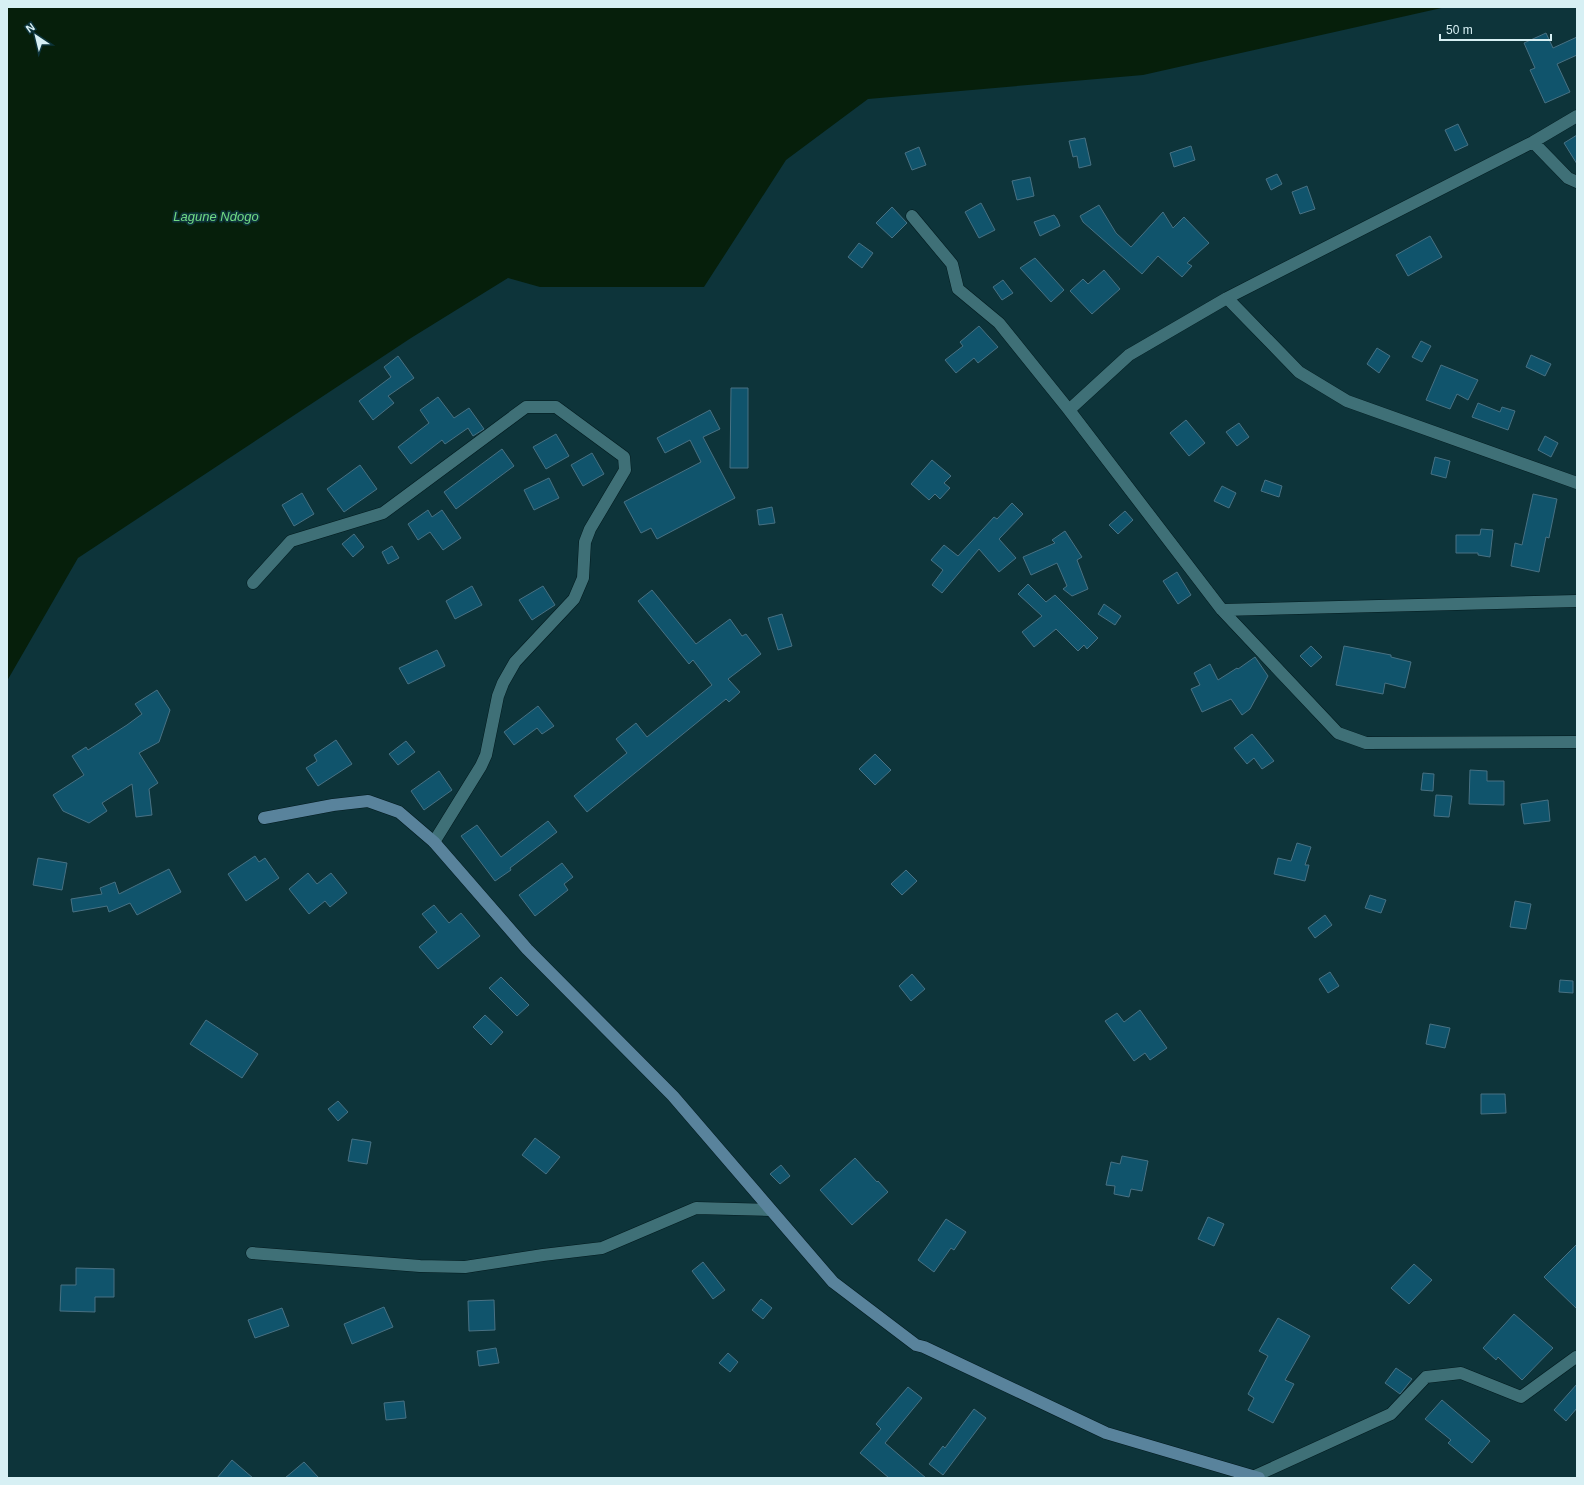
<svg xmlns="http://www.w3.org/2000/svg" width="1584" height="1485" font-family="Arial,sans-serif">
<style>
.water{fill:#061f0b}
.building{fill:#10546c;stroke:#487183}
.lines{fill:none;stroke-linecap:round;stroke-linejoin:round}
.street-casing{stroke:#021a1e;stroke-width:13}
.secondary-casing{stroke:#021a1e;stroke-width:13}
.street{stroke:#3f7077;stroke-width:12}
.secondary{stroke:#59839c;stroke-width:12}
.labels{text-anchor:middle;stroke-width:3.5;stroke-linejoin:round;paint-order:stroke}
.water-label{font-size:13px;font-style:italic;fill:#71d983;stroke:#0d343a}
</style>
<rect width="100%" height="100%" fill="#0d343a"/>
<path class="water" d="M7,7H1446L1143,75L868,99L786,160L704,287H540L508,278L411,338L78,558L7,681Z"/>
<path class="building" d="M1546,33L1553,48L1577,37V55L1557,64L1570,92L1545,103L1530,70L1535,68L1524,43Z
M1458,124L1468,145L1455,151L1445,130Z
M1577,135V164L1564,143Z
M1085,138L1091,165L1079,168L1077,156L1073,157L1069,141Z
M1191,146L1195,160L1174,167L1170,153Z
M919,147L926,165L912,170L905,153Z
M1277,174L1282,184L1271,190L1266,179Z
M1030,177L1034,196L1017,200L1012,181Z
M1307,186L1315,209L1300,214L1292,192Z
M981,203L995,230L979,238L965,212Z
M1099,205L1116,233L1131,247L1163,212L1173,228L1184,217L1209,243L1187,263L1192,266L1182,277L1158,256L1142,274L1083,222L1080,216Z
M892,207L907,223L892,238L876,223Z
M1054,215L1057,219L1060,226L1040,236L1034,222Z
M1430,236L1442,257L1408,276L1396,255Z
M859,243L873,253L862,268L848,257Z
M1035,258L1064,290L1051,302L1020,268Z
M1104,270L1120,289L1092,314L1070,291L1083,279L1088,284Z
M1003,280L1013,293L1002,300L993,287Z
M979,326L998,347L978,363L974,358L956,373L945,360L963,346L960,342Z
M1421,341L1431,346L1422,362L1412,357Z
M1377,348L1390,356L1379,373L1367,364Z
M1531,355L1551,364L1545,376L1526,367Z
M398,356L414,378L388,396L394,403L373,420L359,401L391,377L384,367Z
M1441,365L1478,380L1468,400L1457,394L1450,409L1426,400Z
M731,388H748V468H730Z
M438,397L454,418L469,408L484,429L473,436L468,428L445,444L442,440L411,464L398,447L429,423L420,410Z
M1478,403L1500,412L1502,407L1515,411L1508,430L1472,417Z
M710,410L720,429L703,437L735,498L657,539L651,528L641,533L624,502L701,462L690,440L665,453L657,438Z
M1186,420L1205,443L1189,456L1170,433Z
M1239,423L1249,437L1237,446L1226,432Z
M556,434L569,456L546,469L533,447Z
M1545,436L1558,443L1551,457L1538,450Z
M502,449L514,466L456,509L444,492Z
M592,453L604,474L583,486L571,465Z
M1435,457L1450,461L1446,478L1431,474Z
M932,460L951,476L944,483L950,488L940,499L935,494L929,500L911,484Z
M360,465L377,489L344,512L327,489Z
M549,478L559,498L534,510L524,490Z
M1265,480L1282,486L1279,497L1261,491Z
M1222,486L1236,493L1229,508L1214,501Z
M302,493L314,514L294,526L282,505Z
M1533,494L1557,499L1549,538L1546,537L1539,572L1511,566L1515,543L1522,545Z
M1012,503L1023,514L999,539L1016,558L999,572L979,549L942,593L932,585L943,570L931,560L944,545L958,556L994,517L997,519Z
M772,507L775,523L759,525L757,510Z
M428,510L432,517L442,510L461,538L443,550L430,532L418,540L408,524Z
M1125,511L1133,520L1118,534L1109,525Z
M1481,529L1493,530L1490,557L1478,555V553H1456V535H1480Z
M1065,531L1082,557L1077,560L1088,589L1072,596L1063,589L1067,586L1057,563L1031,575L1023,557L1055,543L1052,540Z
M354,534L364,547L353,557L342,544Z
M392,546L399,558L388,564L382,552Z
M1177,572L1191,595L1178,604L1163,581Z
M1028,584L1046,602L1055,595L1098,638L1087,649L1084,645L1078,651L1056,629L1034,647L1022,632L1042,616L1018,594Z
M472,586L482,605L455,619L446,601Z
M543,586L555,605L532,620L519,600Z
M652,590L696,644L730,619L742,636L746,634L761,654L728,679L740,692L729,702L726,699L587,812L574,796L627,753L616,739L636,723L647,737L712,685L693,660L689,664L638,601Z
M1104,604L1121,616L1115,625L1098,614Z
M782,614L792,646L778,650L768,618Z
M1311,646L1322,657L1311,667L1300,656Z
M1344,646L1391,655V657L1411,662L1405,688L1385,683L1383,694L1336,685Z
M437,650L445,666L408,684L399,668Z
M1255,657L1268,676L1250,709L1242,715L1231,699L1202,712L1191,689L1200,685L1194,673L1210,664L1218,680L1237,668L1238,669Z
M157,690L170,710L159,742L139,753L158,783L149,789L152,815L136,817L132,784L102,803L107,811L89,823L63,811L53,795L84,775L72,756L86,747L88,750L127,725L142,714L135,704Z
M538,706L554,726L542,734L537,728L514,745L504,732Z
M1252,734L1274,761L1262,769L1254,758L1247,764L1234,748Z
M336,740L352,764L318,786L306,768L317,761L314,755Z
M406,741L415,752L398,765L389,754Z
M875,754L891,770L875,785L859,769Z
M1470,770L1487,771V781H1504V805L1469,804Z
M439,771L452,790L424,810L411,791Z
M1423,773L1434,774L1433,791L1421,790Z
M1436,795L1452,796L1449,817L1434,816Z
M1548,800L1550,821L1524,824L1521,804Z
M548,821L557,832L510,868L511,870L495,881L461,836L477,825L501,857Z
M1297,843L1311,847L1305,865H1309L1305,881L1274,874L1278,858L1291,861Z
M255,856L259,862L265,858L279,878L246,901L228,874Z
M38,858L67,863L62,890L33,885Z
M562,863L573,877L564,884L568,890L535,916L519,895Z
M169,869L181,892L137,915L130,903L109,912L107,906L73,912L71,899L102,894L100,888L115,882L119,894Z
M906,870L917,881L902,895L891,884Z
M308,873L317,884L331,873L347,893L330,907L325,901L309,914L289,889Z
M1370,895L1386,900L1381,913L1365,908Z
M1515,901L1531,904L1526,929L1510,927Z
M434,905L449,923L461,913L480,936L438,969L419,947L437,932L422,914Z
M1325,915L1332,925L1315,938L1308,928Z
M1330,972L1339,986L1328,993L1319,979Z
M912,974L925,989L911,1001L899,986Z
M501,977L529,1005L517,1016L489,988Z
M1560,980L1573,981V993L1559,992Z
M1140,1010L1167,1048L1150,1060L1145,1053L1134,1061L1105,1021L1117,1013L1124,1022Z
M485,1015L503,1032L491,1045L473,1027Z
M206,1020L258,1054L242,1078L190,1044Z
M1430,1024L1450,1028L1445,1048L1426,1044Z
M1481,1094H1505L1506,1113L1481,1114Z
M338,1101L348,1112L338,1121L328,1109Z
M535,1138L560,1157L546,1174L522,1155Z
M352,1139L371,1142L367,1164L348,1161Z
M1122,1156L1148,1161L1142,1191L1131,1189L1129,1197L1114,1194L1115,1186L1106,1185L1111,1162L1120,1164Z
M855,1158L877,1182L878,1181L888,1192L852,1225L820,1190Z
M781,1165L790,1176L780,1184L770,1174Z
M1208,1217L1224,1224L1214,1246L1198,1239Z
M946,1219L966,1232L954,1250L951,1248L934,1272L918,1260Z
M1577,1244V1309L1544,1277Z
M703,1262L725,1290L713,1299L692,1271Z
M1414,1264L1432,1280L1409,1304L1391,1288Z
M76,1268L114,1269V1297H95V1312L60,1311L61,1285H76Z
M761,1299L772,1308L763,1319L752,1310Z
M494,1300L495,1330L469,1331L468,1301Z
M384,1307L393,1327L352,1344L344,1324Z
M282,1308L289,1326L255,1338L248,1320Z
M1514,1314L1553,1348L1522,1380L1498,1357L1496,1360L1483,1348Z
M1278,1318L1310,1336L1285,1380L1294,1384L1273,1423L1248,1410L1254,1398L1248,1394L1268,1356L1259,1351Z
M496,1348L499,1363L479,1366L477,1351Z
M728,1353L738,1362L730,1372L719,1363Z
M1396,1368L1412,1379L1400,1394L1385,1383Z
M1577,1384V1408L1566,1421L1554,1410Z
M908,1387L922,1398L885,1443L926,1478H889L860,1453L881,1429L876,1424Z
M1442,1400L1490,1441L1472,1463L1448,1443L1451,1440L1425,1419Z
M404,1401L406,1418L386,1420L384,1403Z
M974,1409L986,1418L943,1475L929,1464L943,1446L945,1448Z
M232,1460L253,1478H217Z
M304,1462L319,1478H285Z"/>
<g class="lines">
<g class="street-casing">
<path id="street" d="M1533,142L1568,178L1577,182
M912,216L952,264L958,289L999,323L1069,410L1222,610L1338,733L1366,743L1577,742
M1227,298L1299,372L1347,401L1577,483
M1069,410L1129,355L1227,298L1533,142L1577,116
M253,583L291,541L383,513L526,407H556L624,457L625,470L590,529L585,542L583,578L574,599L515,662L503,683L498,696L486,755L481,766L434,842
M1222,610L1577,601
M252,1253L420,1266L465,1267L543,1255L602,1248L696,1208L769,1210
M1255,1476L1391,1414L1426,1377L1461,1373L1521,1397L1576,1357"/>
</g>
<g class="secondary-casing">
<path id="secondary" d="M264,818L333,805L368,801L399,812L434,842L527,949L673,1096L833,1282L916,1345L924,1347L1106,1433L1259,1478"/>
</g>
<use href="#street" class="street"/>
<use href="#secondary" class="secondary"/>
</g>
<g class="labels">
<g class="water-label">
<text x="216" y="221">Lagune Ndogo</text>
</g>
</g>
<rect width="1584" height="1485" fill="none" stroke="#d7f0f4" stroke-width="16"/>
<g transform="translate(36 36) rotate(325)" stroke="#0d343a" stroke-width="3" paint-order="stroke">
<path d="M0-3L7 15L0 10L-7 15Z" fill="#d7f0f4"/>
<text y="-6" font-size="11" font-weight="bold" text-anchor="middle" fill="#d7f0f4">N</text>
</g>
<path d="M1440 34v6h111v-6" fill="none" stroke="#d7f0f4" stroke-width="2"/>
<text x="1446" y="34" font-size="12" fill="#d7f0f4" stroke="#0d343a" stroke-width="3" paint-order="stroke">50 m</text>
</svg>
